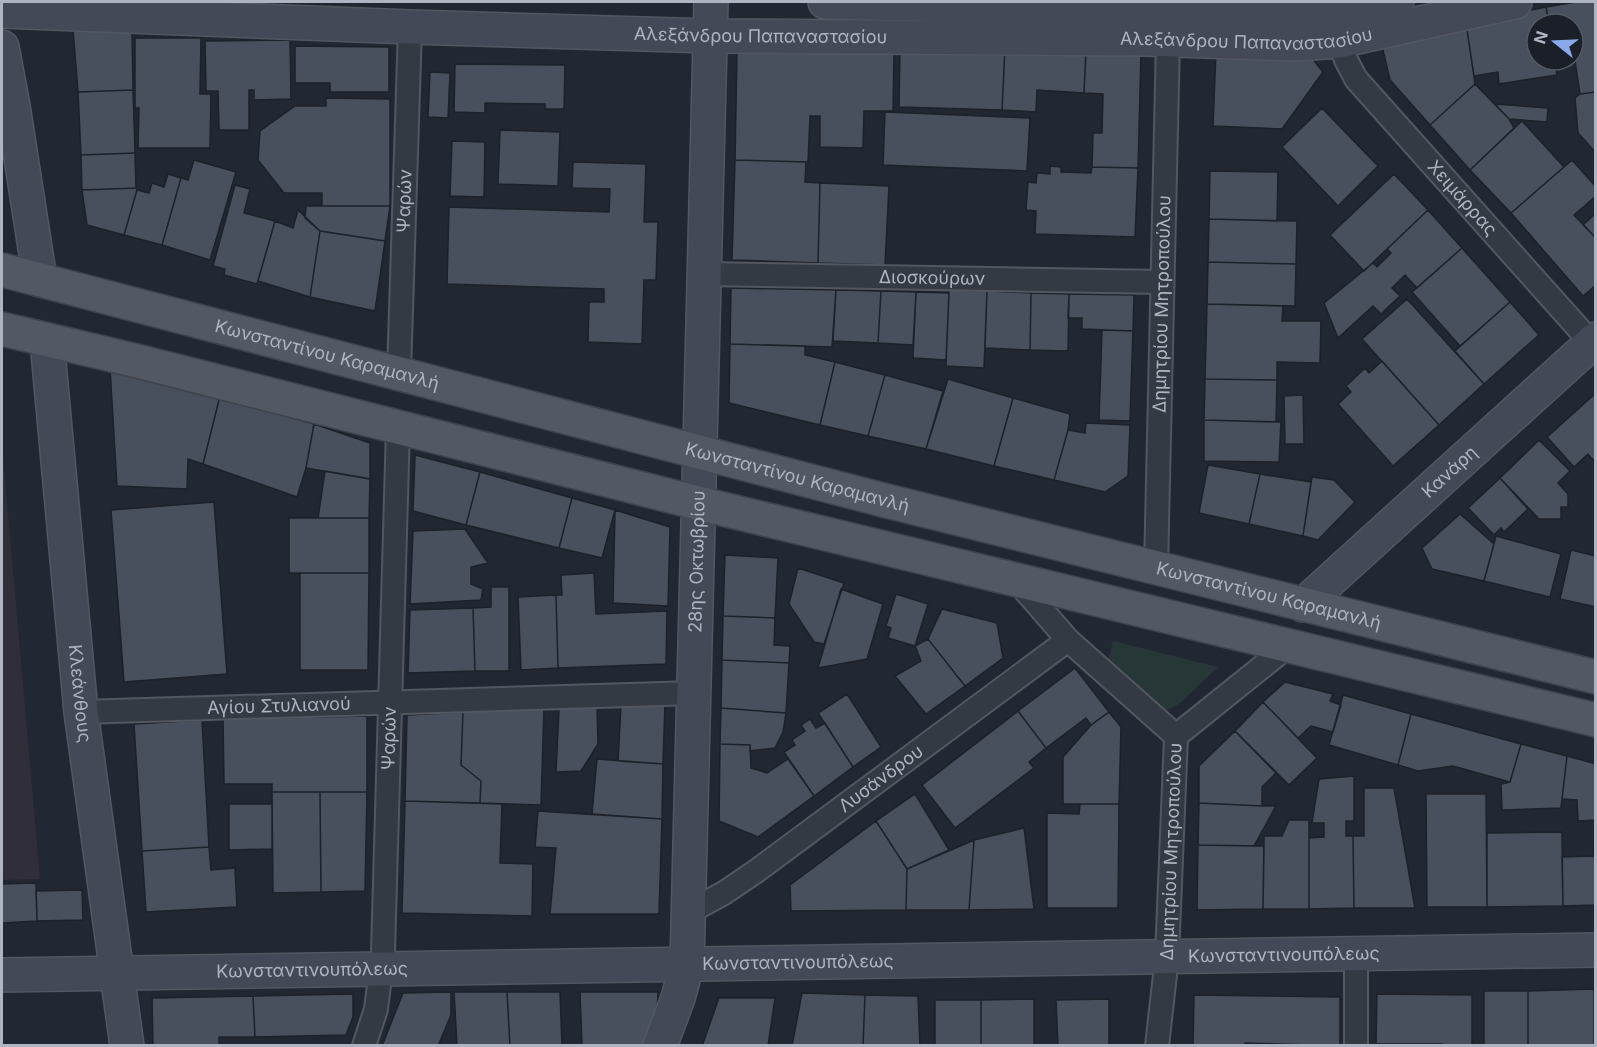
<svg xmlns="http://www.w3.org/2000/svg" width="1597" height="1047" font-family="Inter,sans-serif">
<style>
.medical{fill:#302e39}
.green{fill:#273738}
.building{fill:#48505e;stroke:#1c212a;stroke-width:1.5}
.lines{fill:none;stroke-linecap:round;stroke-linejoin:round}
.street-casing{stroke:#525762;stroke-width:26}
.secondary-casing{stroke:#525762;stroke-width:36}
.primary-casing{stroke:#3e434d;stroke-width:36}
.street{stroke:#343a44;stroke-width:22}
.secondary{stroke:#434956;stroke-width:33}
.primary{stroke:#525864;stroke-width:33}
.labels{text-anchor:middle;stroke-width:4.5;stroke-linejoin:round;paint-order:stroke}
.street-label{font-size:18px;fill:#aeb4c1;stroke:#1a1f28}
</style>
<rect width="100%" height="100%" fill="#212833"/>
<path class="medical" d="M2,445L40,879L2,880Z"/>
<path class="green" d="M1113,641L1218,667L1179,704L1161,713L1108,661Z"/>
<path class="building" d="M1576,2H1596V92L1580,94L1574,54L1580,53L1579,45L1573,47V24H1549L1546,7Z
M1546,7L1549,24H1537V60H1554L1557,75L1499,84L1498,72L1474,76L1466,23Z
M1466,23L1475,84L1430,125L1390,80L1381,42Z
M73,30L132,31L133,90L78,92Z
M135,38H201L200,94H211L210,148H138L139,108H135Z
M290,40L291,99L254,100V90H249V130H219L218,91H206L205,41Z
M295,46L389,47V92H330V83H295Z
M900,46L1005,48L1002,110L899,107Z
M1005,48L1086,51L1084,93L1037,90L1036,112L1002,110Z
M737,51L894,54L893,111H864L863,148L820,147V116H810L808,162L735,160Z
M1086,51L1141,53L1138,168L1092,167L1093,133H1102L1103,94L1084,93Z
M1216,51L1307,52L1323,72L1282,129L1213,126Z
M455,64L565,65L564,109H545V104L485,103V113L454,112Z
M430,72L450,73L448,118L428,117Z
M1475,84L1509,119L1514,128L1470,170L1430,125Z
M133,90L135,153L81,155L78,92Z
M1596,92V153L1578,133L1575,98L1580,94Z
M326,98L390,99V206H322V193H284L258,160L260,131L295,106H326Z
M1495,104L1548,108L1547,122L1509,119Z
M1322,108L1378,166L1338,206L1282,147Z
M885,112L1030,118L1027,171L883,165Z
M1522,121L1564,167L1511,213L1470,170Z
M500,130L560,132L558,186L498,184Z
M452,141L485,142L484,197L450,196Z
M135,153L136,188L82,190L81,155Z
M194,160L236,172L210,260L162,245L181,178L188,180Z
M735,160L806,162L805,182L820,183L818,263L732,260Z
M1572,160L1596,187V196L1574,215L1596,238V285L1583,296L1511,213Z
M573,162L646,164L644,222H658L656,280H644L642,344L588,342L589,302H604V289L447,284L449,207L609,212L610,189L572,188Z
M1050,166L1061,167V172L1091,173L1092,167L1138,168L1135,237L1035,234L1036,211L1026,210L1028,182L1036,183L1037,173L1050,174Z
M1210,171L1278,172L1277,221L1209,219Z
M168,174L181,178L162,245L124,235L137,190L149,193L152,183L164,187Z
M1394,174L1428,210L1364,271L1330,235Z
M820,183L889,186L885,265L818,263Z
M235,185L250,189L244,213L275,221L257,284L224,275L225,269L213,266Z
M136,188L137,190L124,235L87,225L82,190Z
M306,206H390L385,241L320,231L305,218Z
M298,210L320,231L310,297L258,281L275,221L293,228Z
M1428,210L1462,248L1417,288L1405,275L1392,288L1400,296L1381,314L1373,306L1338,338L1324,303L1373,263L1377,267L1391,253L1387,249Z
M1596,213V238L1583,225Z
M1209,219L1297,221L1296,264L1208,262Z
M320,231L385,241L375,311L310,297Z
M1462,248L1510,302L1460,346L1412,292Z
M1208,262L1296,264L1295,306L1207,304Z
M731,288L836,290L832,347L730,344Z
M836,290L881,291L878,343L833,341Z
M949,290L987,291L984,368L946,366Z
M881,291L916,292L913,345L878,343Z
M987,291L1031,293L1030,350L985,348Z
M916,292L949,293L946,360L913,358Z
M1031,293L1069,294L1068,351L1030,350Z
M1069,294L1134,295L1133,331L1082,329V318H1068Z
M1407,299L1484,384L1439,425L1362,339Z
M1510,302L1539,335L1484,384L1455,351Z
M1207,304L1283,306L1282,321H1321L1320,363L1277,362V380L1205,379Z
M1102,330L1133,331L1130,421L1099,420Z
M730,344L805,346V355L835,362L820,425L729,403Z
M1382,361L1439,425L1393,466L1338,404L1351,392L1346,386L1365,368L1369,373Z
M835,362L885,375L868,436L820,425Z
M110,368L220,396L203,464L188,459L187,489L117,486Z
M885,375L943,391L926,449L868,436Z
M948,379L1013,398L994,466L926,449Z
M1205,379L1277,380L1276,422L1204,420Z
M1596,393V463L1588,454L1574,467L1547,437Z
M1303,395L1304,444H1285L1284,396Z
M220,396L314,424L306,468L297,497L203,464Z
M1013,398L1070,414L1068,430L1054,480L994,466Z
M1204,420L1281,422L1279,462L1204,461Z
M1086,423L1130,425L1128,476L1105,492L1054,480L1068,430L1085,433Z
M314,424L370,443V479L306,468Z
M1539,440L1570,471L1558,483L1568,494V507H1561V519H1539L1500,478Z
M415,455L480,472L466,525L413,511Z
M1208,465L1260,474L1249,524L1199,513Z
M325,471L370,479L369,518H318Z
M480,472L572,498L559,548L466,525Z
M1260,474L1311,482L1303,536L1249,524Z
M1312,477L1334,480L1355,502L1318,540L1303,536Z
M1500,478L1528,509L1504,532L1501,528L1494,535L1468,508Z
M572,498L615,510L602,558L559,548Z
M214,502L227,674L124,682L111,510Z
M615,510L670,527L668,606L613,603Z
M1460,514L1494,544L1484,581L1432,569L1422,548Z
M289,518H369V573H289Z
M465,529L488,563L471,567V584L483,589L481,600L410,604L413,531Z
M1496,536L1561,554L1550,597L1484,581Z
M1571,550L1596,556V607L1560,599Z
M725,555L778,558L775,618L723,616Z
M798,568L844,583L824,644L814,642L789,604Z
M300,573H369L368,670H300Z
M594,573L596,614L667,611L666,664L558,668L556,595H562L561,575Z
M491,587H509V671H475L473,608L491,607Z
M841,589L883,604L867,659L818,668Z
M896,594L928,604L915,646L888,638L891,628L886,626Z
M556,595L558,668L521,670L518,597Z
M473,608L475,671L408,673L410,610Z
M942,609L997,623L1003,658L965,686L928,639Z
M723,616L775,618L774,645L790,646L789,663L722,660Z
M928,639L965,686L926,714L895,676L921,661L915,646Z
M722,660L789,663L786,713L721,708Z
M1075,668L1109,712L1091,725L1086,718L1046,748L1018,711Z
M1285,682L1333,694L1330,701L1341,705L1333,732L1311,726L1298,738L1263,702Z
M847,694L881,747L853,767L818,713Z
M1343,695L1411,714L1398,765L1329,745Z
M1263,702L1317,758L1289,785L1235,731Z
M665,703L663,764L618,761L621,705Z
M597,706L598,744L581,771L556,772L559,708Z
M721,708L786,713L783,732L775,748L750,751V745L720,744Z
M544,709L541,805L480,803L481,781L461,765L463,712Z
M1018,711L1046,748L1029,762L1034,768L955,828L922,785Z
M463,712L461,765L481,781L480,803L405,801L407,715Z
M1109,712L1121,727L1119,804H1063V757L1091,725Z
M1411,714L1521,744L1510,782L1453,766L1418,771L1398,765Z
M367,716V792H272V784H224L223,719Z
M810,719L816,728L825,723L853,767L814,796L784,752L795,745L792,740L805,731L801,725Z
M202,720L209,847L142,851L134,724Z
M1235,731L1276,773L1262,787V806L1199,803V766Z
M720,744L750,745L751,768L767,773L788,759L814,796L758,837L719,821Z
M1521,744L1567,756L1561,808L1502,810L1501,784L1510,782Z
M1567,756L1596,764V820L1578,821L1577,800L1562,799Z
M597,759L663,764L662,819L592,814Z
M1354,776V821H1346V836H1353L1354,908L1309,909V838L1324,837V823H1312L1319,779Z
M1364,788H1394L1415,908H1354L1353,836H1364Z
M272,792H320L321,892L273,893Z
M320,792H367L365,891L321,892Z
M915,794L949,850L907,869L876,821Z
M1426,794H1486L1487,907H1427Z
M405,801L502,804L500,863L533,864L532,916L402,913Z
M1199,803L1262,806H1276L1254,846L1198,845Z
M229,804H272V849L229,850Z
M1080,804H1119L1118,908H1047V813L1079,814Z
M538,811L662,819L659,914H550L556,848L535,847Z
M1289,820H1309V909H1263L1264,836H1282Z
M876,821L907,869L906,910L791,911L790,885Z
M1024,828L1034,909L969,910L974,840Z
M1562,832L1563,906L1487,907V833Z
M974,840L969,910H906L907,869Z
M1594,840L1596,905L1563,906L1562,857L1594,856Z
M1198,845L1264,846L1263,909L1197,910Z
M209,847L211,870L235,868L237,907L146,912L142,851Z
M36,883L37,921L2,923V884Z
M82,890L83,920L37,921L36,891Z
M1594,989V1046H1528V991Z
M1484,991H1528V1046H1484Z
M451,992V1015L438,1046H382L403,993Z
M454,992H507L510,1046H457Z
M507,992H560L562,1046H510Z
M580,992H658L657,1016L645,1046H582Z
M802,993L865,995L863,1046H792Z
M353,994V1017L346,1035L255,1037L253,996Z
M1377,994L1472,995V1046L1376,1044Z
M865,995L918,996L920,1046H863Z
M1194,995L1340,997V1046L1245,1043V1046H1193Z
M253,996L255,1037H219V1046H153L152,998Z
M719,998H775L768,1046H702Z
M1034,999V1046H981V1000Z
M1109,999V1046H1058L1056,1000Z
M935,1000H981V1046H935Z
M1376,1044H1442V1046H1376Z"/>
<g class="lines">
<g class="street-casing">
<g id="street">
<path id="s1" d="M1340,41L1346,60L1356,79L1596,348"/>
<path id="s2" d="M704,274L1161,282"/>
<path id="s3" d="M399,373L410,27"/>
<path id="s4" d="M1156,568L1168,40"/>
<path d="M1016,580L1068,640L1176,736"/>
<path id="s5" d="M81,712L694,693"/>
<path d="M1176,736L1288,646"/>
<path id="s6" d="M689,912L724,893L755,872L1068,640"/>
<path d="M1356,954V1046"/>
<path id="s7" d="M364,1046L376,1009L383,952L398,427"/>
<path id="s8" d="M1157,1046L1167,957L1176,736"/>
</g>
</g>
<g class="secondary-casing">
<g id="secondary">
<path d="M825,2L1313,13L1352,10L1397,2"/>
<path id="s9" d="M2,11L410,27L710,36L1145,39L1296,44L1340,41L1515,2"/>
<path d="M2,47L13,106L40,280"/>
<path id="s10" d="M47,341L81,712L127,1046"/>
<path id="s11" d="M1303,605L1596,339"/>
<path id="s12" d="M2,975L1596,950"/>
<path id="s13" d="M660,1046L678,998L687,965L711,2"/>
</g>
</g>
<g class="primary-casing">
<g id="primary">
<path id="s14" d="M2,270L883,500L1596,677"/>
<path d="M2,329L137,361L698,503L1596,720"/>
</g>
</g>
<use href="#street" class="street"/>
<use href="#secondary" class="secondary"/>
<use href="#primary" class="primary"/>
</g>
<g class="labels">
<g class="street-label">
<text dy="6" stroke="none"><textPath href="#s9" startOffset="1245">Αλεξάνδρου Παπαναστασίου</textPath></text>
<text dy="6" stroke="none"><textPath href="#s9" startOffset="759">Αλεξάνδρου Παπαναστασίου</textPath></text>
<text dy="6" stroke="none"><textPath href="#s1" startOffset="201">Χειμάρρας</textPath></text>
<text dy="6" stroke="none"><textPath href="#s3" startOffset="172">Ψαρών</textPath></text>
<text dy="6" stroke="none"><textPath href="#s2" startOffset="228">Διοσκούρων</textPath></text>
<text dy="6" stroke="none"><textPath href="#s4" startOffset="264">Δημητρίου Μητροπούλου</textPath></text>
<text dy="6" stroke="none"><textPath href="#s14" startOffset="336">Κωνσταντίνου Καραμανλή</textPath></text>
<text dy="6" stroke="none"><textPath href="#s11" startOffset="198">Κανάρη</textPath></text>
<text dy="6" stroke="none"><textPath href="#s14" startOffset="822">Κωνσταντίνου Καραμανλή</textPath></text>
<text dy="6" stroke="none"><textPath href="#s13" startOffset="489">28ης Οκτωβρίου</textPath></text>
<text dy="6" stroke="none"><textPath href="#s14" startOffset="1308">Κωνσταντίνου Καραμανλή</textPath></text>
<text dy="6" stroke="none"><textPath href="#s10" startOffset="354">Κλεάνθους</textPath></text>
<text dy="6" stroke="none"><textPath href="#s5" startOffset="198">Αγίου Στυλιανού</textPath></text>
<text dy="6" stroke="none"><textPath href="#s7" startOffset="310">Ψαρών</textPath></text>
<text dy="6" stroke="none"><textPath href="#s6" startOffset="234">Λυσάνδρου</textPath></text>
<text dy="6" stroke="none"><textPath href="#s8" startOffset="195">Δημητρίου Μητροπούλου</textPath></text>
<text dy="6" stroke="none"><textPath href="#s12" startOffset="1282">Κωνσταντινουπόλεως</textPath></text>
<text dy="6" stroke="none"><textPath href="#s12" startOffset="796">Κωνσταντινουπόλεως</textPath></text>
<text dy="6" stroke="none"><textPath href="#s12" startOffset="310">Κωνσταντινουπόλεως</textPath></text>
</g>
</g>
<rect width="1597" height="1047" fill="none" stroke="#aeb4c1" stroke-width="6"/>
<g transform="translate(1555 42) rotate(288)"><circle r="28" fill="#1a1f28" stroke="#555b65" stroke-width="1.5"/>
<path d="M0-4.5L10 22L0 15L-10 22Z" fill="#89a9eb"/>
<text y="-9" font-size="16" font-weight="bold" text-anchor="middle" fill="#aeb4c1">N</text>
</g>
</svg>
